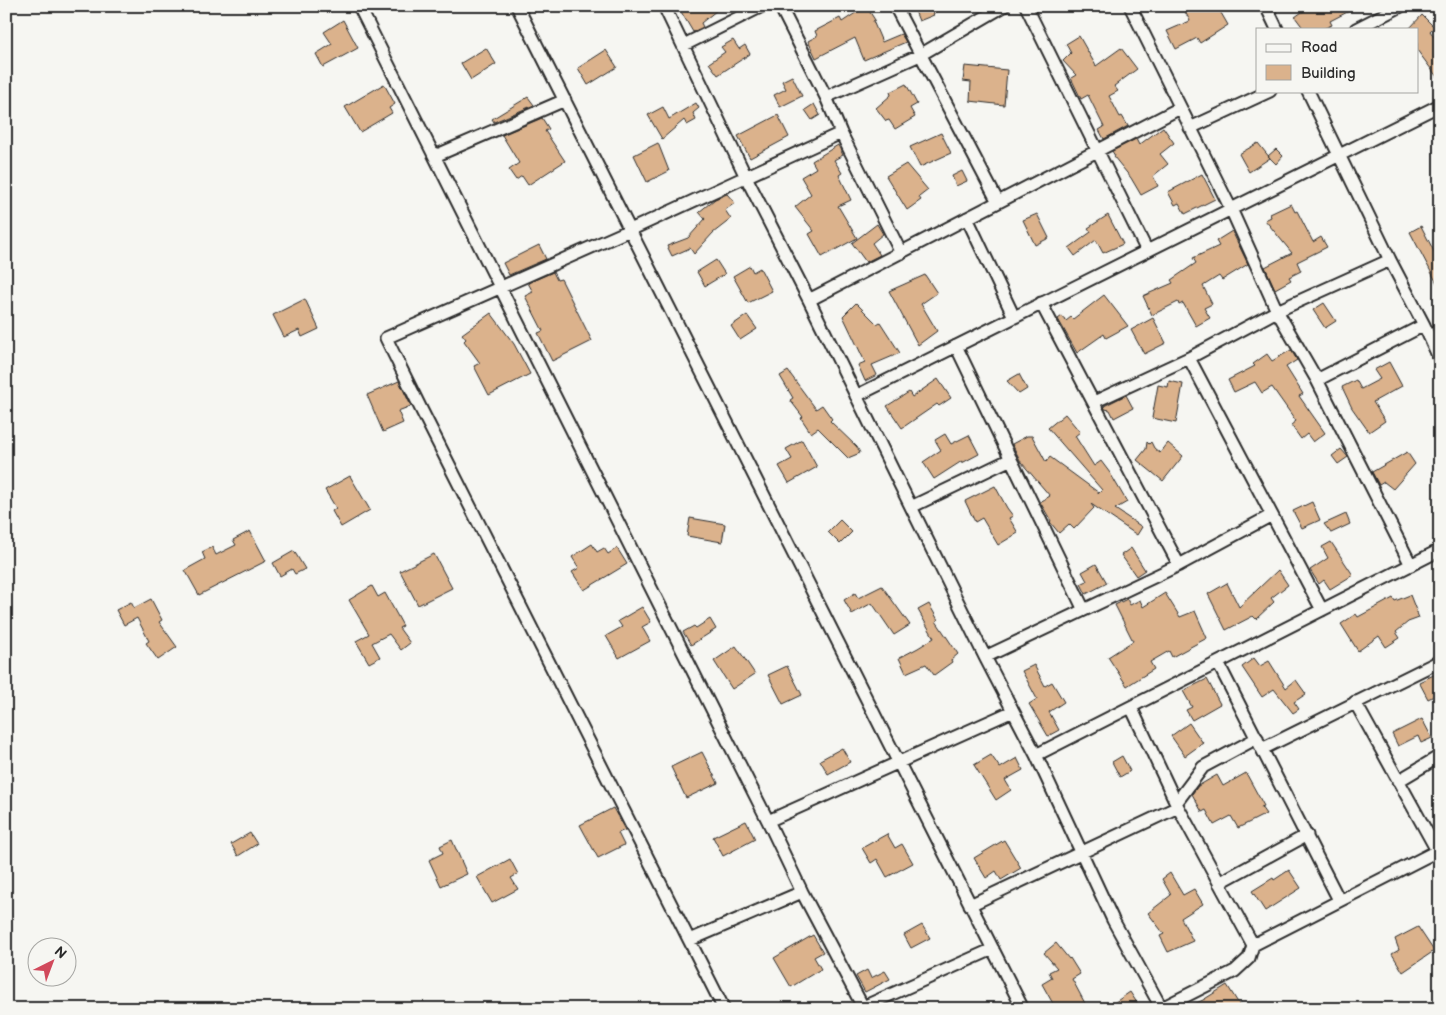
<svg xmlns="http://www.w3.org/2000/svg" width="1446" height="1015" font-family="'Balsamiq Sans',sans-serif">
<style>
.building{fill:#dbb28c;stroke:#2b2b2b}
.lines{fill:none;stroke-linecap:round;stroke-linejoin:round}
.street-casing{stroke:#2b2b2b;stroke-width:15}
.street{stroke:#f6f6f2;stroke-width:11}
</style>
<rect width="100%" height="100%" fill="#f6f6f2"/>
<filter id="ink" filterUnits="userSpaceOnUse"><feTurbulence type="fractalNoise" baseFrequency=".02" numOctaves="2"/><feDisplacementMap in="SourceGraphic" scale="10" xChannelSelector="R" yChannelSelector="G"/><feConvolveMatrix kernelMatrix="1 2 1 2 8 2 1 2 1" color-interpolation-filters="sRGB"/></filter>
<g filter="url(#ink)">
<path class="building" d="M687,6H722L701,23L703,27L693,32L680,10Z
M866,6L875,20L873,21L882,42L901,34L906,42L864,60L855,38L816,58L808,41L817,36L815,31L840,18L842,22Z
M913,6H943L933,14L934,15L919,21Z
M1182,6H1217L1228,25L1200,43L1197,38L1176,49L1167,31L1190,21Z
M1315,6H1359L1330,21L1332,25L1323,29H1304L1295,17L1302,12Z
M1422,15L1434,27L1430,31L1440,45V81L1417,50V29H1409Z
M343,20L358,48L323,67L316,54L332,44L324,32Z
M1079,36L1096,66L1121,48L1137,69L1114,86L1118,91L1109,96L1120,117L1122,116L1128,126L1104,139L1099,130L1104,127L1088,95L1081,99L1071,78L1076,75L1063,61L1071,53L1066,44Z
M733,40L739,49L745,45L750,54L718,75L709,63L725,52L721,47Z
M486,48L496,64L471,80L461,63Z
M606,50L617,67L588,85L578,68Z
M965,66L1007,70L1004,105L970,101L971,82L963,81Z
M792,76L802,96L780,107L774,95L786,89L782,81Z
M384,84L395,104L389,108L392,113L360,132L345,107Z
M906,84L917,104L910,108L915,117L895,129L889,120L886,121L876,108L891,95L890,92Z
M528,97L534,105L494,122L492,119Z
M696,103L699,108L693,113L696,120L687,125L684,120L662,139L648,115L663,107L669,119Z
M814,104L820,115L812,120L805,110Z
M778,115L789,137L750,158L738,136Z
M542,118L549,129L545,131L565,161L528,185L522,176L516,180L509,170L519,163L502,135Z
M1163,127L1174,143L1160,154L1168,164L1153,176L1158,186L1141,195L1131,178L1114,157L1115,156L1112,151L1136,139L1139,145Z
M941,133L951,153L920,167L910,147Z
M658,143L669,171L647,182L634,155Z
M1258,143L1270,158L1249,172L1239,154Z
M838,145L843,155L834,160L842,173L839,175L851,200L838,206L857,238L822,257L809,234L814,231L795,207L811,194L801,177L816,168L812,161Z
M1276,149L1283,156L1276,164L1268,156Z
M906,164L928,190L919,197L921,200L907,210L886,176Z
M962,171L967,181L956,186L952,176Z
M1202,174L1215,199L1185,214L1179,203L1175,205L1168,192Z
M727,194L735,203L725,210L731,219L713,233L694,254L690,248L672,256L667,246L688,238L705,219L699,212L715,199Z
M1291,204L1295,212L1297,211L1313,242L1321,237L1327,247L1297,262L1301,271L1289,277L1291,280L1275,289L1265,267L1292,253L1265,220L1271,217L1270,214Z
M1037,214L1049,238L1035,245L1023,220Z
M1108,215L1123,244L1103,253L1096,240L1075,256L1069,248L1091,232L1088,228Z
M877,224L883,234L872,243L880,255L866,262L852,243Z
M1421,226L1440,263V289L1410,232Z
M1232,231L1248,264L1222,280L1219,276L1203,286L1212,304L1204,308L1210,318L1196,326L1183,303L1179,305L1178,302L1152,315L1143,296L1173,283L1171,280L1196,263L1193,258L1219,246L1216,241Z
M539,245L546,259L509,275L503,263Z
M716,260L725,274L705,286L697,272Z
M750,266L753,272L760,268L772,291L748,303L733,276Z
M553,272L557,280L561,279L592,341L552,361L538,333L543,331L525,296L533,292L528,283Z
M925,275L937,293L921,304L937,331L918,345L889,291Z
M1104,295L1128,326L1106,338L1104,334L1077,353L1058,319L1062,316L1066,321L1071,317L1073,319Z
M305,299L319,329L302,337L299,330L284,337L273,315Z
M856,303L877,324L880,322L900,353L872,365L877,375L865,381L858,365L865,362L843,316Z
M1324,303L1336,321L1325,328L1313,310Z
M491,313L514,344L530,374L489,395L474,366L480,363L464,341L466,339L462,334Z
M747,315L757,329L740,340L731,326Z
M1153,318L1166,343L1144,354L1131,330Z
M1291,350L1297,360L1286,367L1303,394L1299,396L1325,433L1313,442L1307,434L1301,439L1291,425L1296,421L1272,387L1262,393L1255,382L1234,392L1228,380L1255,366L1253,364L1267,354L1272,361Z
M1389,362L1402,386L1373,402L1385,421L1369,432L1352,408L1342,387L1356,380L1361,389L1380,379L1374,370Z
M788,371L816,409L822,405L832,419L830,421L857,447L860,453L848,458L818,428L811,433L801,418L803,417L790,400L793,398L780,376Z
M1019,374L1027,389L1019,394L1007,381Z
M938,379L951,398L939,406L937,404L902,428L887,406L909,392L912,397Z
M399,381L411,406L398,411L403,423L383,432L367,395Z
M1169,381L1183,384L1176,423L1152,418L1158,385L1168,387Z
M1126,395L1133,408L1114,418L1110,410L1105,409L1104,406Z
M1065,414L1080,432L1075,436L1094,466L1101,461L1110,473L1127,502L1115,509L1142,527L1137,535L1091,504L1094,508L1074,529L1069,524L1059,533L1050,522L1051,521L1040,502L1050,496L1021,462L1012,444L1027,436H1032L1046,462L1050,457L1099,493L1102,490L1048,428Z
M945,434L951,444L969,435L979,454L962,463V461L934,479L923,462L941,450L935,440Z
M802,440L817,467L789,483L779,466L792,459L786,449Z
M1147,442L1149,444L1151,442L1154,448L1160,453L1168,443L1183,456L1163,481L1137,460L1146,449Z
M1341,449L1348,457L1338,464L1332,456Z
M1407,452L1415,464L1393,489L1384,482L1379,485L1372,472Z
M350,476L370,510L341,527L332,511L336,508L325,490Z
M995,486L1007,508L1013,516L1009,518L1018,533L998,545L982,518L975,522L965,501Z
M1312,502L1320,520L1302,528L1293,511Z
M1346,514L1350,524L1331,533L1324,524Z
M690,518L725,524L722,542L687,536Z
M840,520L852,532L840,544L828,532Z
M250,531L266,561L199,595L185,570L205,559L202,552L212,547L216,555L236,545L233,540Z
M1331,542L1353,575L1330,589L1324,580L1319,584L1310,570L1328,558L1322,547Z
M592,544L597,552L604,548L608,554L617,548L627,564L584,590L572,572L579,568L572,557Z
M1131,548L1145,570L1136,576L1121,555Z
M294,551L305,569L295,574L292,569L280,576L273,563Z
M434,554L452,588L418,605L400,571Z
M1096,564L1107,583L1086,594L1081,584L1087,581L1082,572Z
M1278,570L1288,585L1271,598L1274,602L1256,619L1253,616L1226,630L1208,594L1227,583L1239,607Z
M372,586L378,597L385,593L403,626L399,628L410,643L401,650L389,634L372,643L380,657L369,663L356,641L369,634L349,600Z
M882,586L910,625L894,635L872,603L852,614L844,600L855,593L858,598Z
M1165,593L1180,617L1195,611L1207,638L1172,657L1169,651L1150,662L1154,669L1127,686L1108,657L1133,641L1115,605L1127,599L1130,605L1140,600L1143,607Z
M1410,595L1419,618L1408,622L1396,632L1400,638L1386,647L1379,636L1358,651L1341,624L1356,614L1358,617L1393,598L1395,601Z
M151,599L162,620L159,622L177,647L158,660L146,643L149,641L137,618L124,625L116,610L131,602L134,608Z
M929,604L938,620L936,621L958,654L951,660L952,662L934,675L926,664L906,673L899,658L918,648L934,638L918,610Z
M642,607L651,622L642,627L650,641L619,658L606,636L622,627L618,621Z
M710,619L716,629L691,645L683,632L694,626L696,628Z
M736,646L755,674L732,689L714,661Z
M1254,658L1260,666L1269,661L1286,688L1296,680L1306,694L1294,702L1299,709L1293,713L1274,689L1262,697L1242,667Z
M1034,665L1045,686L1052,682L1064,702L1049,712L1059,730L1048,736L1029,704L1037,699L1022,671Z
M787,666L802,695L783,704L768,675Z
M1440,672V693L1428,699L1419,682Z
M1207,679L1220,704L1192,720L1186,710L1192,707L1183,691Z
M1422,719L1432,738L1421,743L1418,736L1398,746L1392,734Z
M1189,723L1203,743L1185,756L1171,736Z
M842,748L850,762L828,774L820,760Z
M702,752L718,783L686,798L671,767Z
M991,755L1000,768L1017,758L1023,770L1005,780L1011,790L996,800L974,765Z
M1122,756L1130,771L1120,777L1112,762Z
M1246,773L1264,806L1261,807L1266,814L1238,828L1231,816L1214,825L1206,810L1202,812L1192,794L1198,786L1217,775L1223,786Z
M613,808L625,830L618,833L624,845L598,858L580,825Z
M746,821L755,839L723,856L713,837Z
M250,833L257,844L238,856L231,844Z
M887,834L895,848L902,844L913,863L887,877L877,859L871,863L862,848Z
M452,840L467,874L441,886L429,860L443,853L440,846Z
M1004,840L1021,868L1001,880L996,871L986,878L974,858Z
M510,859L518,874L511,878L518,889L492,903L477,877Z
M1289,870L1301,888L1265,911L1252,891L1273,878L1274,880Z
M1170,873L1183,895L1194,889L1203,904L1181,918L1193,941L1168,952L1160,936L1164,934L1148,913L1171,895L1162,879Z
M922,925L930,938L911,948L904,935Z
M1418,927L1434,951L1403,972L1392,954L1399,950L1395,939Z
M813,935L823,952L814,957L821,969L791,987L774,958Z
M1056,943L1069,959L1070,958L1080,974L1072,979L1088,1009H1056L1042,984L1052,978L1049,972L1057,968L1044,953Z
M867,970L871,978L885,971L890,979L865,992L856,976Z
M1227,985L1242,1009H1184L1203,1000Z
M1130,992L1141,1009H1105Z"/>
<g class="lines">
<g class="street-casing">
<path id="street" d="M359,6L768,821L802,892L864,1009
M517,6L1023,1009
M664,6L746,177L809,300L985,657L1036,755L1113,920L1162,1009
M780,6L826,97L841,133L901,253
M895,6L998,202
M1026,6L1147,251
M1130,6L1231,209L1277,311L1317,380L1411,565
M1266,6L1277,29
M1356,29L1401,6
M684,45L762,6
M1308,91L1390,260L1424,325L1440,360
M826,97L920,55L1004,6
M1190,128L1270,91
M435,156L565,100
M967,218L1014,317
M809,300L1180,108
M1041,303L1179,565
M956,346L1084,610
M1189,358L1322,610
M1317,380L1424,325
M856,396L1440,105
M1094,402L1189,358L1277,311L1390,260
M911,507L1011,459
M985,657L1179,565L1272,515
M1218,663L1339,900
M1355,702L1440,856
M1131,707L1178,807L1253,945
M1262,749L1440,661
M1036,755L1440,550
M1398,781L1440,756
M1176,803L1203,767L1257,738
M768,821L1013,711
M1219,883L1307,835
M970,905L1178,807
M690,940L802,892
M863,1007L993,949
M1162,1008L1235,971L1249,958L1253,945L1437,851
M724,1009L422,411L386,338L630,230L841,133"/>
</g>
<use href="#street" class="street"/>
</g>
</g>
<rect width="1446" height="1015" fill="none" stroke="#f6f6f2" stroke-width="25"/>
<rect x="12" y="12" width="1421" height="990" fill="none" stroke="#2b2b2b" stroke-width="2" filter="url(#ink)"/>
<rect x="1256" y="28" width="162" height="65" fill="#f6f6f2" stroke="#a5a5a2"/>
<rect x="1266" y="44" width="25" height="8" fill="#f6f6f2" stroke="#a5a5a2"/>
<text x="1301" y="52" font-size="15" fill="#2b2b2b">Road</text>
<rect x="1266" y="65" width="25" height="15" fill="#dbb28c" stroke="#a5a5a2"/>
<text x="1301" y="78" font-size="15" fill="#2b2b2b">Building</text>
<g transform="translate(52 962) rotate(42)"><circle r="24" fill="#f6f6f2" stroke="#a5a5a2"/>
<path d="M0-4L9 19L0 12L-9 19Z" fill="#d1495b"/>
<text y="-8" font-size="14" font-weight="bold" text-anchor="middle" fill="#2b2b2b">N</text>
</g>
</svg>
